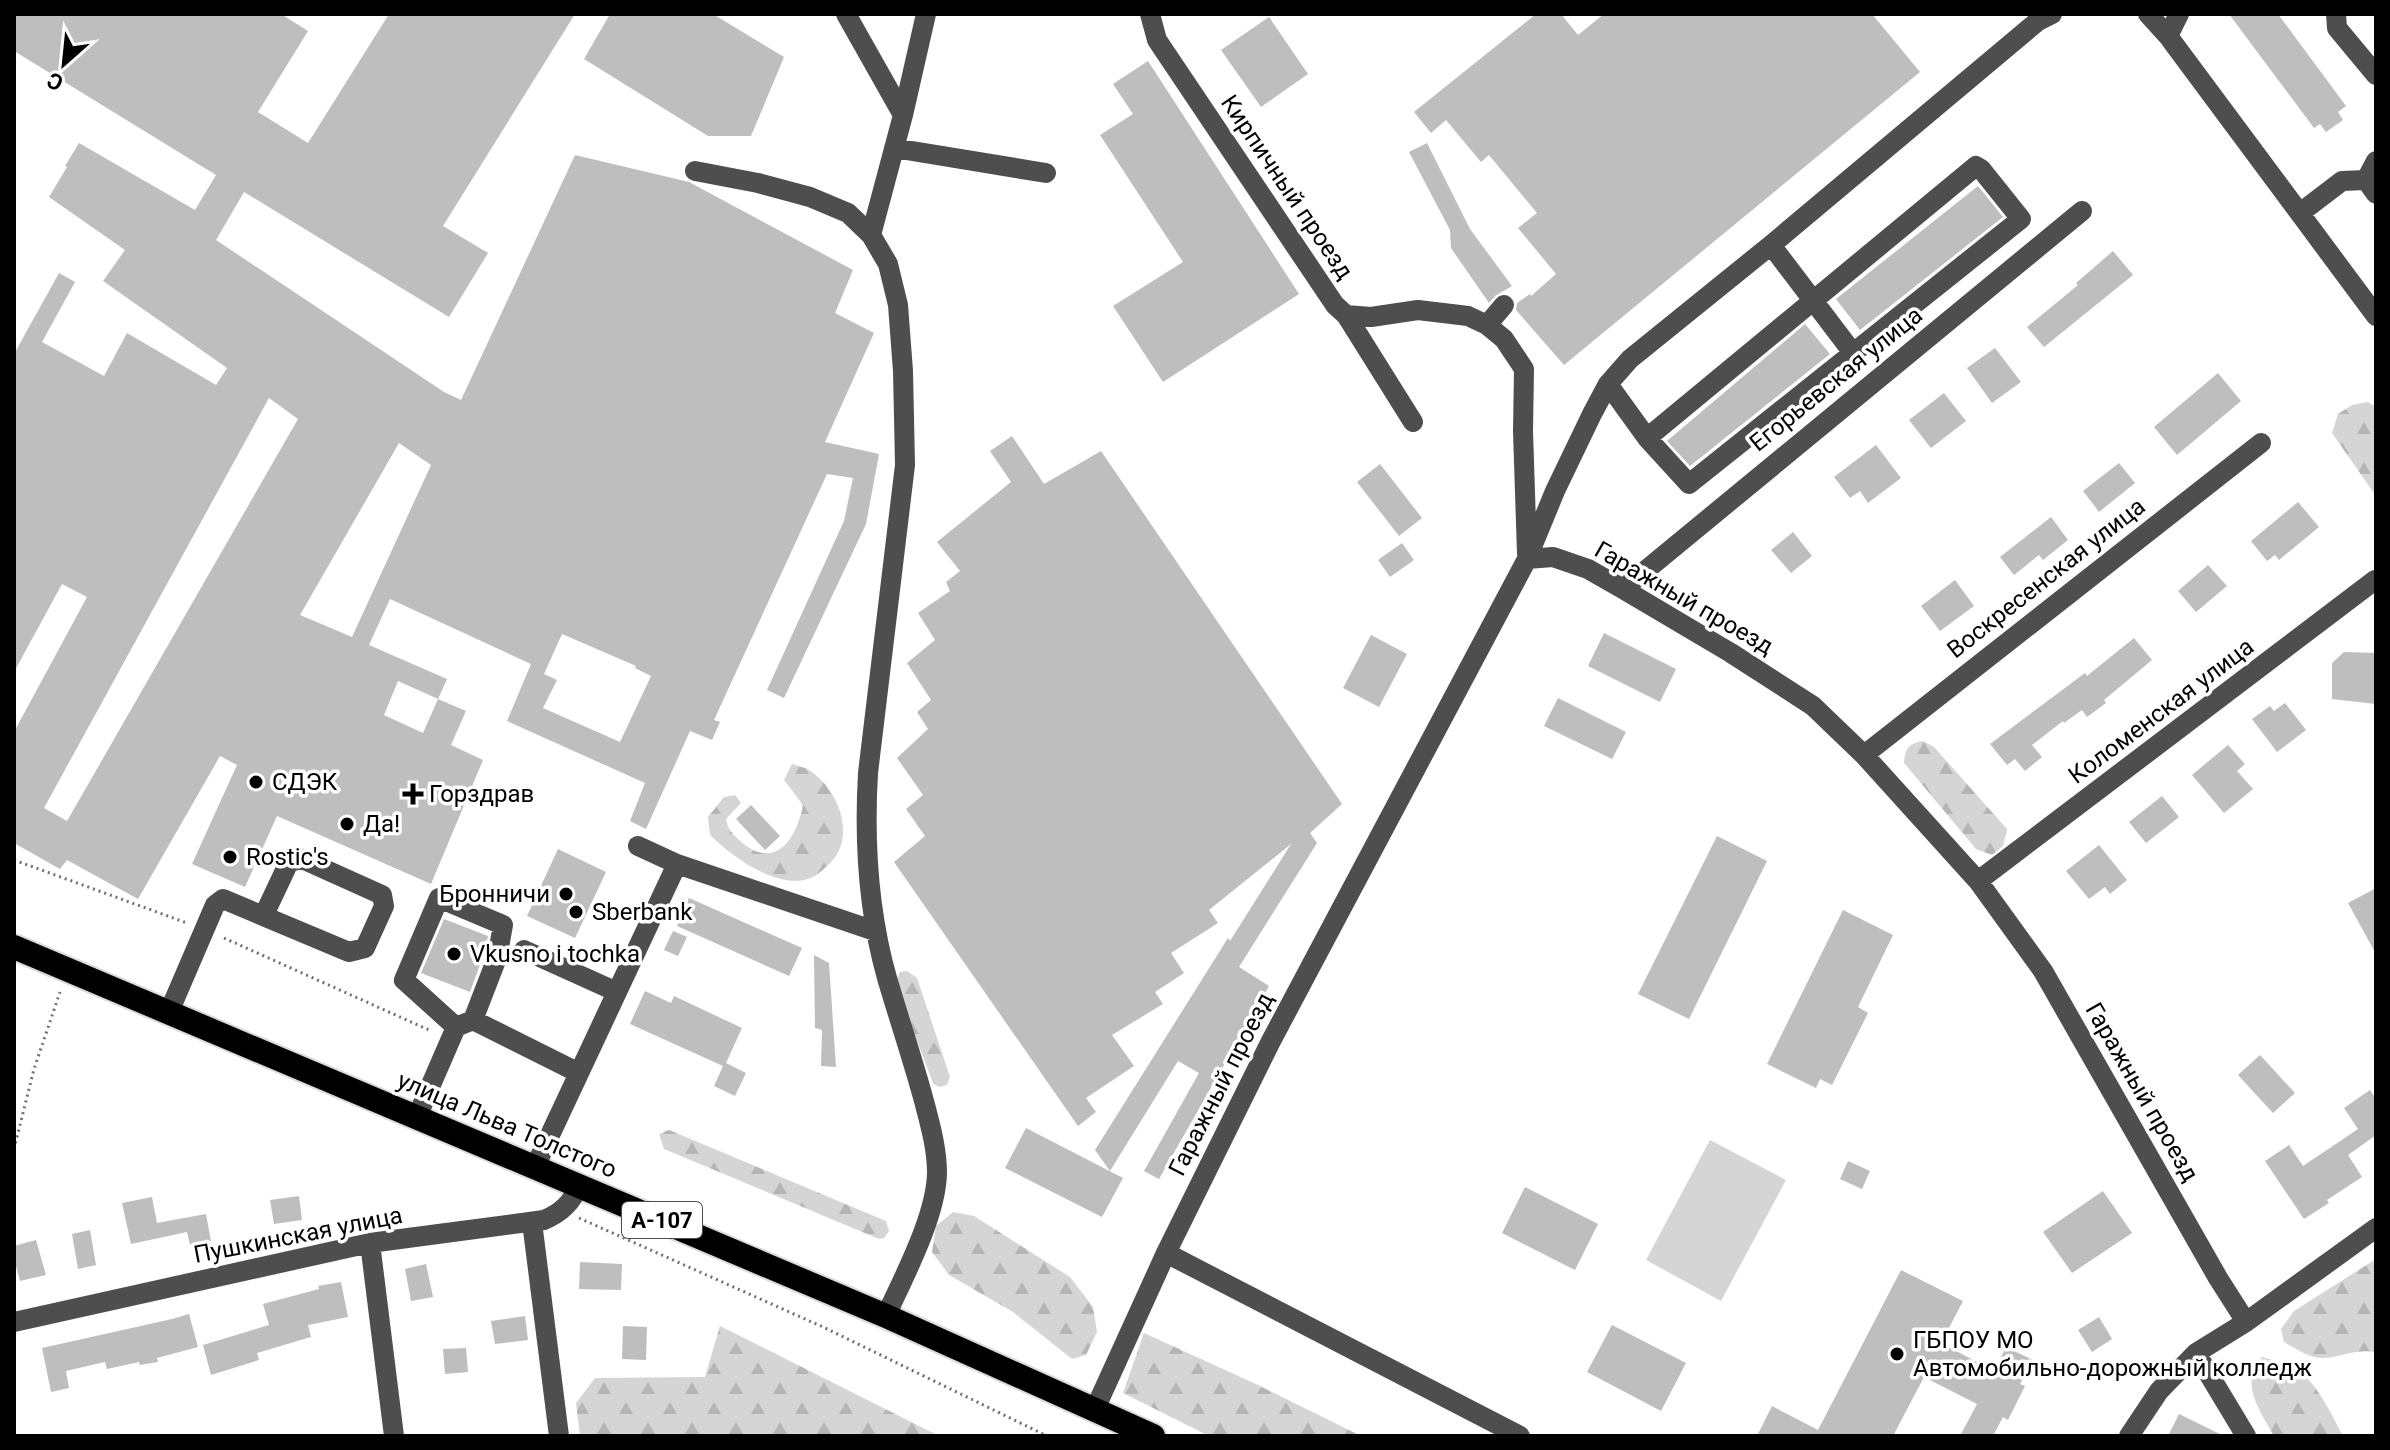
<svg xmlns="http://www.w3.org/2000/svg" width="2390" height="1450" font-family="Roboto,sans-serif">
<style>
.forest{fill:url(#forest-firs)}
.pitch{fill:#d5d5d5}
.building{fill:#bebebe;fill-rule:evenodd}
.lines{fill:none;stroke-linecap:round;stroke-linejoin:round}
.highway-casing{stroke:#dbdbdb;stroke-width:28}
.path{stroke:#707070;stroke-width:3;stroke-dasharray:2 4;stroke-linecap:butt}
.minor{stroke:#4e4e4e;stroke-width:20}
.highway{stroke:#000;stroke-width:24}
.poi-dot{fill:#000;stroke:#fff;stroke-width:3}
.labels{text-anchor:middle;stroke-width:7;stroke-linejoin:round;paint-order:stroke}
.shield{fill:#fff;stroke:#4c4c4c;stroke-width:2}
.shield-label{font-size:22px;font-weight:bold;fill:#000}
.street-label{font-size:24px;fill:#000;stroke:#fff}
.poi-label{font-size:24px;fill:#000;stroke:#fff;text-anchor:start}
</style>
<defs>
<pattern id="forest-firs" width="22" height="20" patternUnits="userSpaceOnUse" patternTransform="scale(2)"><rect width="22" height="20" fill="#d5d5d5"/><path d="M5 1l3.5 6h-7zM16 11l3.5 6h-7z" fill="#b5b5b5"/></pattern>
</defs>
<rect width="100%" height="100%" fill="#fff"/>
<path class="forest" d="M2368,402L2376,407V496L2332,433L2338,414L2352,405Z
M1923,741L1934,747L2007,829L2003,846L1992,855L1976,849L1904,763C1905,750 1908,743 1923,741Z
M792,764C797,766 804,767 809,770C839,789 858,839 828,865C822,871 815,877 808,879C776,889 731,856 710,835L708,817L724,797L735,795L741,803L726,819C728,830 732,833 739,840C774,872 796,841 803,805L784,780Z
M907,971L917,978L950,1077L947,1085L939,1087L933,1083L895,983L900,972Z
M669,1130L886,1221L889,1231L884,1238L879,1239L664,1149L659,1134Z
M953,1212L974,1216L1070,1277L1093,1307L1097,1332L1086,1355L1072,1359L1013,1312L949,1275L932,1252L936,1226Z
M2376,1259V1352C2355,1349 2344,1356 2325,1358C2311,1359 2296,1349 2284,1342L2281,1329L2294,1311Z
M720,1326L939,1436H580L576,1403L595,1378L705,1377Z
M1144,1333L1258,1385L1361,1436H1209L1123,1393Z
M2262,1357C2271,1360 2280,1361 2288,1365C2315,1376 2330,1412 2343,1436H2274C2259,1409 2239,1384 2262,1357Z"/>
<path class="pitch" d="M1710,1140L1786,1180L1721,1301L1646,1260Z"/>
<path class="building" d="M14,14H281L308,31L258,112L308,143L389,14H575L443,226L488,253L449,317L244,192L216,240L444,392L461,400L575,155L689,182L853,270L835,313L874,333L825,442L879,454L866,524L784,698L767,690L844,521L853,478L827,474L714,720L720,722L712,740L690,731L646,829L630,821L645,783L507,721L531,664L390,599L369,645L447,679L438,699L466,711L451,745L483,760L431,884L277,816L245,887L192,864L237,765L220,756L138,899L67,860L60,869L14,843V732L87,597L62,584L14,672V354L59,273L75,282L42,342L104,376L127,333L216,385L227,368L103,281L125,250L49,197L67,167L65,166L79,143L195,210L216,175L14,51ZM269,398L298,419L67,821L44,808ZM399,443L431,465L352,637L300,615ZM562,634L636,666L635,668L651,676L620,742L543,708L557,680L544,674ZM398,681L438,699L423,733L384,715Z
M610,14H713L784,57L751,136H708L584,59Z
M1536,14H1561L1578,35L1604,14H1872L1920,72L1564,365L1516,310L1517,303L1530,294L1531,296L1556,274L1518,228L1537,213L1489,155L1481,162L1446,120L1431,133L1414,112Z
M2229,14H2278L2346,106L2338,112L2343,120L2326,132L2320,124L2314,128Z
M1269,17L1308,74L1261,107L1221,50Z
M1148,61L1299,294L1163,382L1113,306L1183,262L1100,135L1133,114L1113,84Z
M1427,143L1470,229L1512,286L1495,296L1489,303L1451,248L1450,230L1409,152Z
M1978,186L2003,217L1860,330L1836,299Z
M2113,251L2133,275L2044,347L2027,327L2078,285L2076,283Z
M1805,324L1830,354L1690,466L1667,441Z
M1995,348L2021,382L1992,403L1967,368Z
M2218,373L2241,401L2177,455L2154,427Z
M1944,393L1966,421L1931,448L1909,420Z
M1012,436L1044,484L1101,451L1342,804L1310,833L1317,843L1239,967L1269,986L1159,1179L1144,1171L1199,1073L1178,1061L1110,1171L1095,1150L1228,938L1230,941L1291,844L1209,910L1218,923L1171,953L1184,973L1155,992L1163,1004L1112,1035L1134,1066L1086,1098L1096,1112L1078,1126L894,862L925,836L906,809L923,795L897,758L928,729L917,712L931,700L907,663L935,640L918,613L950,591L946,582L960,571L937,542L1011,482L990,451Z
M1876,445L1901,478L1868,503L1860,491L1850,498L1834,477Z
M2119,463L2135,483L2099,512L2083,491Z
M1380,464L1422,518L1399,536L1357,482Z
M2298,502L2319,527L2279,560L2275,555L2267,561L2251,541Z
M2051,517L2068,540L2043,560L2039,555L2014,575L2000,557Z
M1793,532L1812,556L1791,573L1771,550Z
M1402,543L1414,560L1390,577L1378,560Z
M2208,565L2227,586L2196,612L2178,591Z
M1955,580L1974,606L1940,631L1921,606Z
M1604,633L1676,669L1660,702L1588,666Z
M1371,635L1407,654L1379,707L1343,688Z
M2134,638L2152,660L2104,700L2106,703L2087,717L2082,710L2064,723L2063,721L2032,745L2042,757L2025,771L2015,759L2007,765L1990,744L2085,673L2087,676Z
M2344,652L2376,653V704L2332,699V663Z
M1558,698L1626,732L1612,759L1544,726Z
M2285,703L2306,730L2277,752L2252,719L2270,706L2274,711Z
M2228,745L2245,764L2237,771L2253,789L2224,813L2192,775Z
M2162,796L2179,817L2146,843L2129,822Z
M751,805L780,836L765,850L736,819Z
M1717,836L1767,861L1689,1019L1638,994Z
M2099,845L2127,880L2110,894L2105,887L2089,899L2066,871Z
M558,849L606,872L575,938L527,916Z
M2376,888V954L2348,903Z
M689,898L802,948L789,976L677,926Z
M1843,910L1893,935L1858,1007L1868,1013L1832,1085L1820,1079L1816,1088L1767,1064Z
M444,919L488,936L484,954L470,992L421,973Z
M673,931L687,937L678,956L664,950Z
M814,955L829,963L836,1067L821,1066L822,1030L815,1028Z
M645,991L671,1003L674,996L742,1028L726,1063L746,1073L735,1096L714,1086L723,1066L630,1024Z
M2260,1055L2295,1093L2273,1113L2238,1075Z
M2370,1090L2376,1099V1135L2348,1155L2362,1177L2327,1200L2329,1203L2304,1219L2265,1161L2289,1145L2303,1166L2358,1129L2344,1108Z
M1026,1128L1123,1178L1102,1217L1005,1168Z
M1848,1161L1870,1171L1862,1189L1840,1179Z
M1525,1187L1598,1224L1575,1270L1502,1233Z
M2103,1191L2132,1233L2072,1273L2043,1232Z
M299,1196L302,1220L274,1224L270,1200Z
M152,1197L157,1223L206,1214L211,1241L190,1245L187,1232L131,1244L122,1203Z
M90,1230L96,1265L78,1269L72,1234Z
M36,1240L46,1275L20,1281L14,1259V1246Z
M580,1262L622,1264L621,1290L579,1289Z
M426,1264L433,1297L411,1301L405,1269Z
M1901,1270L1963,1301L1941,1343L1994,1371L2006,1347L2033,1360L2020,1384L2025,1386L2008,1420L2003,1417L1993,1436H1960L1977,1404L1924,1377L1893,1436H1757L1772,1406L1818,1430Z
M341,1282L348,1317L308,1325L311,1337L257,1353L259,1360L211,1375L203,1345L269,1325L263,1304L319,1289L318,1286Z
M189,1314L198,1347L157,1358L158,1362L140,1365L139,1362L107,1369L105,1362L66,1371L69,1388L51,1392L42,1348L172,1319Z
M525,1316L528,1340L495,1344L491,1321Z
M2099,1317L2112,1339L2092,1352L2078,1330Z
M1612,1325L1686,1363L1661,1411L1587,1372Z
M623,1326L647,1327L646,1360L622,1359Z
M466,1348L468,1372L445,1374L443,1349Z
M2179,1414L2224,1436H2168Z"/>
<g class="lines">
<g class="highway-casing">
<path id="highway" d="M14,947L886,1316L1153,1436"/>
</g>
<path class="path" d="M14,860L187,923
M224,938L429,1030
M14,1149L34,1069L60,992
M579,1218L823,1327L1047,1436"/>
<path class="minor" d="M846,14L903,115L871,235
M1150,14L1157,40L1335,305L1346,315L1371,317L1418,310L1468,316L1487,325L1504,339L1524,369L1523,431L1527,554
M2148,14L2168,36L2376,316
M2336,14L2337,28L2376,75
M2168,36L2179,14
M903,115L926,14
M894,148L1046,173
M2376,161L2366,180L2376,194
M695,171L758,183L810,197L848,213L871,235L888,264L898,305L903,371L905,465L868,773C864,842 868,911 887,978C899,1019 913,1060 924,1101C930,1124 937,1148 937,1173C936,1217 904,1276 886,1316
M2300,213L2342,181L2366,180
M1771,245L1853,353
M1346,315L1413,422
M1487,325L1504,305
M1608,384L1647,438L1976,166L1981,169L2021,219L1689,484L1647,438
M1527,559L1555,491L1592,414L1608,384L1630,359L1771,245L2038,21L2052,14
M1623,589L2082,211
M1864,755L2261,443
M638,846L677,864L875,931
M1978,881L2375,580
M524,950L617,992
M169,1012L215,905L223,899L349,952L365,948L384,906L382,895L302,859L289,862L264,915
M456,1027L404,980L439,898L503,925L497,958L473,1020
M417,1117L456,1027L473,1020L579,1073
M535,1167L677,864
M532,1222L559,1436
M370,1243L394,1436
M1166,1253L1520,1436
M14,1322L370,1243L544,1220C561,1213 572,1203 579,1185
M2196,1353L2246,1436
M1095,1409L1166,1253L1271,1041L1527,559L1553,557L1588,569L1623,589L1731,653L1813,706L1864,755L1978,881L2043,971L2218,1278L2246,1322
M2129,1436L2159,1391L2196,1353L2246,1322L2376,1228"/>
<use href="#highway" class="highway"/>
</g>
<g class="poi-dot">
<circle cx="256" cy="782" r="8"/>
<path d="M409 782h8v8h8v8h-8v8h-8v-8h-8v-8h8z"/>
<circle cx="347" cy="824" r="8"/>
<circle cx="230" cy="857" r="8"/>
<circle cx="566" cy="894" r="8"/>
<circle cx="576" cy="912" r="8"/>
<circle cx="454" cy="954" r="8"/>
<circle cx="1897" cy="1354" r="8"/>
</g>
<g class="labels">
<rect class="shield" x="622" y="1202" width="80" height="36" rx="6"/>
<g class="shield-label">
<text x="662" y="1228">А-107</text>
</g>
<g class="street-label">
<text transform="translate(1287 187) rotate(56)" y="8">Кирпичный проезд</text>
<text transform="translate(1836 379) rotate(-39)" y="8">Егорьевская улица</text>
<text transform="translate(2046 578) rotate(-38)" y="8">Воскресенская улица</text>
<text transform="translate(1684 598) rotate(30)" y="8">Гаражный проезд</text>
<text transform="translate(2161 711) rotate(-37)" y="8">Коломенская улица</text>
<text transform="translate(1221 1084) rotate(-63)" y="8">Гаражный проезд</text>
<text transform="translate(2142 1092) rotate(60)" y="8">Гаражный проезд</text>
<text transform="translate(507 1125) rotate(23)" y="8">улица Льва Толстого</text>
<text transform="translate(298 1235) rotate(-11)" y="8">Пушкинская улица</text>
</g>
<g class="poi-label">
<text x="272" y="790">СДЭК</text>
<text x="429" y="802">Горздрав</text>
<text x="363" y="832">Да!</text>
<text x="246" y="865">Rostic's</text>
<text x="550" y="902" text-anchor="end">Бронничи</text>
<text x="592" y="920">Sberbank</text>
<text x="470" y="962">Vkusno i tochka</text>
<text x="1913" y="1348">ГБПОУ МО<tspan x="1913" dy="28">Автомобильно-дорожный колледж</tspan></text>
</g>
</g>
<rect width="2390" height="1450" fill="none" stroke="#000000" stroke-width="32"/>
<g transform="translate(64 64) rotate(207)" stroke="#ffffff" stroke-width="6" paint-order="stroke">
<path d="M0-6L14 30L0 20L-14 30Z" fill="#000000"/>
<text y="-12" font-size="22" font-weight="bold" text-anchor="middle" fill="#000000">С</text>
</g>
</svg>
